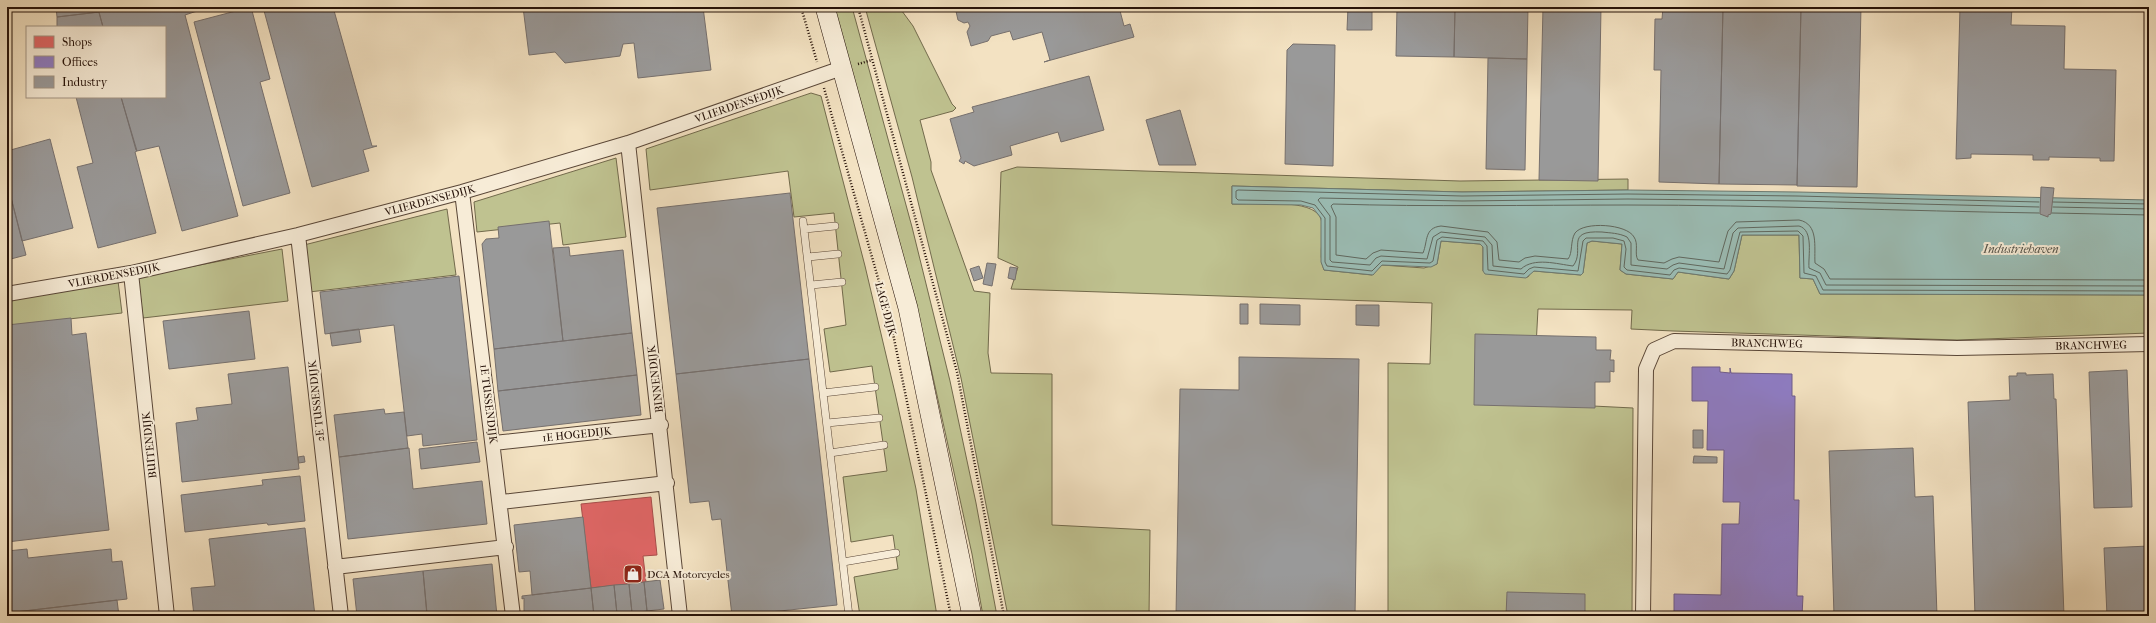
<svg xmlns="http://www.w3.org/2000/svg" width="2156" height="623" font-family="'IM FELL French Canon',serif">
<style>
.green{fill:#bfc290;stroke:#726a4c}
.water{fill:#9bbdb5;stroke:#6c7970}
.shops{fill:#e06666;stroke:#a84d4a}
.offices{fill:#8e7cc3;stroke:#6f5c8b}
.industry{fill:#999;stroke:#76706e}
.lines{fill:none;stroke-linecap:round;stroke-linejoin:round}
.shore{stroke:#60685f;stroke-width:1}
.service-casing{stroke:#594637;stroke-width:8}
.minor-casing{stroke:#594637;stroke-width:16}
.secondary-casing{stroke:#261209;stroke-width:20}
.path{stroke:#261209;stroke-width:2.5;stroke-dasharray:1 2;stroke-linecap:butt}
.service{stroke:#f7ecd7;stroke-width:7}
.minor{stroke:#f7ecd7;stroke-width:14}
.secondary{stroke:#f7ecd7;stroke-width:19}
.labels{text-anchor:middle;stroke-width:4;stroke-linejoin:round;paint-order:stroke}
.street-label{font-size:11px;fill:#261209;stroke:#f7ecd7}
.poi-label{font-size:11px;fill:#261209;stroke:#f7ecd7;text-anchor:start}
.water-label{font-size:12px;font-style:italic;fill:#4f4e45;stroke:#f7ecd7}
</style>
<rect width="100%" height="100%" fill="#f3e2c2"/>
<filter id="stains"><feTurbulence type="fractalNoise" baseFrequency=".005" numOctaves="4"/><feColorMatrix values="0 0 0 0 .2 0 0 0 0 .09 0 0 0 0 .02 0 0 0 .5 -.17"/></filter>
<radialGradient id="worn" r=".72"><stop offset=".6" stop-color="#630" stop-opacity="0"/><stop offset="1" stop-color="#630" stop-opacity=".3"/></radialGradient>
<path class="green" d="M832,7H852L912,227L950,381L976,503L997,616H983L972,554L929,359Z
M865,7H899L913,26L952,104L956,108L953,111L920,120L931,162V170L974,291L990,293L988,353L991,373L1052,374V525L1150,530L1149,616H1008L961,378L912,177Z
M811,93L821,96L865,266L895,393L916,489L937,616H860L854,577L898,569L893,535L851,542L843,477L887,471L872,366L830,372L824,329L846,325L834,213L794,217L788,171L650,190L646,149Z
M616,158L626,237L563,245L560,223L477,232L474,202Z
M1017,167L1460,181L1628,179V190L1462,192L1232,186V204C1251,205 1314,197 1321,219C1326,233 1317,253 1324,270L1372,275L1382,265L1424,268L1437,264L1441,241L1480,244L1483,246V271L1528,277L1531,272L1534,271L1581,275L1583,273L1587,243L1592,241L1622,244L1620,270L1626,274L1673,279L1678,272L1729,279L1734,271L1742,235H1799L1800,278L1813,279L1820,294L2149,295V333L1957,340L1673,331L1631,329L1632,310L1538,309L1533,403L1633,408L1632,616H1388V363L1430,364L1432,303L1011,289L1018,267L998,258L1001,172Z
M447,209L456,275L309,292L304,245Z
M282,249L288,301L143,318L138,277Z
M118,281L122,313L7,326V301Z"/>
<path class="water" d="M1232,186L1462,192L1628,190L1798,192L2149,200V295L1820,294L1813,279L1800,278L1799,235H1742L1734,271L1729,279L1678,272L1673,279L1626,274L1620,270L1622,244L1592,241L1587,243L1583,273L1581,275L1534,271L1526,278L1485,274L1483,271V247L1480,244L1441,241L1437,264L1431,267L1382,265L1373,275L1324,270L1321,262V218L1313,208L1301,205L1232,204Z"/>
<path class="shops" d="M651,497L657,555L643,556L646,582L591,588L581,504Z"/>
<path class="offices" d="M1692,367H1720V372L1730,373V368L1731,373L1792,374V396H1795L1794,500H1799L1797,596H1803L1802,616H1674V594L1721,595L1722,524H1739L1740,502H1723L1724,450H1707L1708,401H1692Z"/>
<path class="industry" d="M56,7H114L98,9L99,12L57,17Z
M114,7H193L194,12L185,15L238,216L182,231L159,146L137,151L136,150L121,97H165V27H103L98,9Z
M193,7H214L194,12Z
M251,7L270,79L260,82L290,193L243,206L194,22Z
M263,7H333L372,146H377L363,150L369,171L312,187Z
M523,7H703L711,70L638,78L634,43L623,44L620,56L565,63L555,52L529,55Z
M955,7H1119L1124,26L1130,24L1134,37L1044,62L1050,60L1042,32L1013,40L1010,31L991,36L988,41L971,46L967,32L970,26L968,22L964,23L958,20Z
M1348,7H1372V30H1347Z
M1397,7H1455L1454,57L1396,56Z
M1455,7H1528L1527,59L1454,57Z
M1543,7H1601L1598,181L1539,180Z
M1663,7H1723L1719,184L1659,182L1661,70H1654L1655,19H1662Z
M1723,7H1801L1797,185L1719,184Z
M1801,7H1861L1857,187L1797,186Z
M1960,7H2012L2011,25L2065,26L2064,69L2116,70L2114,161H2100V158L2049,157V160H2033V155L1971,154V158L1956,159Z
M99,12L103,27H57V17Z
M1293,44L1335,45L1333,166L1285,164L1287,50Z
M1488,58L1527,59L1525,170L1486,169Z
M1089,76L1104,130L1061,142L1058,132L1010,146L1012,155L974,166L965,161L964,164L959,161L961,158L950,119L974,112L972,107Z
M76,97H121L137,151L135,152L156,233L98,248L77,167L93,163Z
M1180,110L1196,165H1159L1146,120Z
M50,139L73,228L22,241L7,182V151Z
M7,182L26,255L7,260Z
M2041,187L2054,188L2051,214L2048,215V217L2040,214Z
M790,193L809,359L676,374L657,208Z
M549,221L563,341L494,349L482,244L486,239L499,238L498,227Z
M569,247L570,256L623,250L632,333L563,341L553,248Z
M987,263L996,264L992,286L983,284Z
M979,266L983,278L974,281L970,269Z
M1010,267L1017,268L1015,280L1008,278Z
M459,276L477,440L423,446L422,434L407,436L394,325L325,334L320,292Z
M1240,304H1248V324H1240Z
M1260,304L1300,305V325L1260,324Z
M1356,305H1379V326L1356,325Z
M249,311L255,359L169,369L163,321Z
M71,318L72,335L86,333L109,530L7,542V325Z
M359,329L361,342L332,346L330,333Z
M632,333L637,375L498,391L494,349Z
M1475,334L1596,337V350H1611L1610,360H1614V372L1610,371V382H1595V408L1474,405Z
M1239,357L1359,359L1355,616H1176L1180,389L1239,390Z
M809,359L837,605L732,616L721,519L712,520L709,501L690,503L676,374Z
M288,367L299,469L182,482L176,423L198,420L196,408L232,404L228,374Z
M2127,370L2132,507L2094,508L2089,372Z
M2017,373H2026V375L2053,374L2054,399H2056L2064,616H1975L1968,402L2010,400L2009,376H2017Z
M637,375L641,415L503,431L498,391Z
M384,409L385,414L404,412L408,448L339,457L334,415Z
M1693,430H1703V448H1693Z
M477,442L480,462L421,469L419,449Z
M409,448L413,489L482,481L487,524L348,539L339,457Z
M1913,448L1915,497L1933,496L1937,616H1834L1829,451Z
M304,456L305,462L299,463L298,457Z
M1694,456L1717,457V463H1693Z
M300,476L305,521L268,525L267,523L185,532L181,495L263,485L262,480Z
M583,517L591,588L532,595L530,571L519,572L514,525Z
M305,528L315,616H194L191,588L215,586L209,539Z
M2149,546V616H2107L2104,548Z
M27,549L28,558L111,549L112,562L122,561L127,599L7,613V551Z
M492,564L497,616H427L423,571Z
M423,571L427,613L398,616H357L353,579Z
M660,580L664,609L647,611L644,582Z
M644,582L647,611L632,613L629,584Z
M629,584L632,613L617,614L614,585Z
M614,585L617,614L594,616L591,588Z
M591,588L594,616H524V598L522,599V596Z
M1507,592L1585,594V616H1506Z
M117,600L119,616H7V613Z
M427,613V616H398Z"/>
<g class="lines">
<path class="shore" d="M2039,202L1797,196L1628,194L1462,196L1238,190L1236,191V198L1238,200L1301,201L1315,205L1325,218V262L1327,266L1372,271L1382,261L1430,263L1433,261L1437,240L1442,237L1483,241L1487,246L1488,270L1524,274L1529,269L1534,267L1578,271L1583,241L1586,238H1613L1624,241L1626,249L1624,267L1627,270L1670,275L1674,270L1679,268L1727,274L1730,270L1740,232L1798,231L1803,236L1804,273L1816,276L1823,290L2149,291
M2053,202L2149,204
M2039,207L1797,201L1628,199L1462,201L1320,198L1318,200L1330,216V260L1332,262L1370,265L1376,258L1381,256L1427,259L1433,237L1441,232L1485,237L1492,245L1493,266L1521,269C1534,257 1557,264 1573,266C1586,250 1563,230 1602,232C1610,233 1619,233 1627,237L1631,243V265L1667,269L1673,265L1679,263L1724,269L1733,233L1738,228L1799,226C1814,230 1808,256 1809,268L1820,273L1826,285L2149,286
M2053,207L2149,209
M2039,213C1902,211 1765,205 1627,205C1529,205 1431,207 1333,204L1331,206L1336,217V255L1366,259L1373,253L1381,250L1423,253C1428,241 1424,228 1441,226L1488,232L1497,242L1499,260L1519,262L1525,258L1535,256L1568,259C1573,253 1570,241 1575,233C1584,221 1627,224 1634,237C1639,244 1634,254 1638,260L1664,263L1672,259L1679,257L1719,262L1728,231L1736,222L1799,220C1819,224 1814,247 1815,263L1824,269L1830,279L2149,280
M2052,213L2149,215"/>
<g class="service-casing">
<path id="service" d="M803,221L849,616
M805,229L835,226
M808,257L838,254
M811,285L842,282
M823,393L875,387
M827,423L879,418
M830,453L884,445
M843,562L896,553"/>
</g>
<g class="minor-casing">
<path id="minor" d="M628,143L680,616
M462,192L513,616
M298,235L341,616
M131,273L167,616
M7,294L131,273L298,235L462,192L628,143L842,68
M494,443L661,425
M501,502L667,483
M335,567L506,547
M1643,616L1646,369L1654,350L1674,341L1957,348L2149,344"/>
</g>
<g class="secondary-casing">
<path id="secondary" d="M825,7L908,308L972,616"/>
</g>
<path class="path" d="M801,7L817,62
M858,7L957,372L1004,616
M858,64L872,60
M824,88L891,324L951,616"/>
<use href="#service" class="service"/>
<use href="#minor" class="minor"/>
<use href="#secondary" class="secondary"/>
</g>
<defs>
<g id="shop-square" transform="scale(1)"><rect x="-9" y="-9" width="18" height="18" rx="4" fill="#8f2418" stroke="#f7ecd7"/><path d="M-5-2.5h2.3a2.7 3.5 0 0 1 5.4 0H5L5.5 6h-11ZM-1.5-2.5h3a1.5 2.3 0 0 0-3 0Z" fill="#fff"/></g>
</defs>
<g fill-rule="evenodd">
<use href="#shop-square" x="633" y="574"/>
</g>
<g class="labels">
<g class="street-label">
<text transform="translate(739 104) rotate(-19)" y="4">VLIERDENSEDIJK</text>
<text transform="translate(430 200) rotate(-15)" y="4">VLIERDENSEDIJK</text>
<text transform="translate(114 275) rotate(-11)" y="4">VLIERDENSEDIJK</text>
<text transform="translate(886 309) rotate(75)" y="4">LAGE DIJK</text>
<text transform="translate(1767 343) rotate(1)" y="4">BRANCHWEG</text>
<text transform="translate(2091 345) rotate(-1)" y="4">BRANCHWEG</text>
<text transform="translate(655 379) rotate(-97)" y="4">BINNENDIJK</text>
<text transform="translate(316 401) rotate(-96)" y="4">2E TUSSENDIJK</text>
<text transform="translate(489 404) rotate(83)" y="4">1E TUSSENDIJK</text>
<text transform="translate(577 434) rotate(-6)" y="4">1E HOGEDIJK</text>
<text transform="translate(149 445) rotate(-96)" y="4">BUITENDIJK</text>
</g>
<g class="poi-label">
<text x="647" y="578">DCA Motorcycles</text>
</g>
<g class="water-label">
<text x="2021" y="253">Industriehaven</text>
</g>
</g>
<rect width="2156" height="623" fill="none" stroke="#f3e2c2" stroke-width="24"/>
<rect x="8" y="8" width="2140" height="607" fill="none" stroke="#261209" stroke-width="2"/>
<rect x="12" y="12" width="2132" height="599" fill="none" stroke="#261209"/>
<rect x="26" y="26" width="140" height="72" fill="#f7ecd7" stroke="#a39585"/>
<rect x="34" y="36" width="20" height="12" fill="#e06666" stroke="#a39585"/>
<text x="62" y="46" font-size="12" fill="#261209">Shops</text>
<rect x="34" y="56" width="20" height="12" fill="#8e7cc3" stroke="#a39585"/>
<text x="62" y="66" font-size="12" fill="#261209">Offices</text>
<rect x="34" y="76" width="20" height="12" fill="#999999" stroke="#a39585"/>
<text x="62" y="86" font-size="12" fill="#261209">Industry</text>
<rect width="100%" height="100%" filter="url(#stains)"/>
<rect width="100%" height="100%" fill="url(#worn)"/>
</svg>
